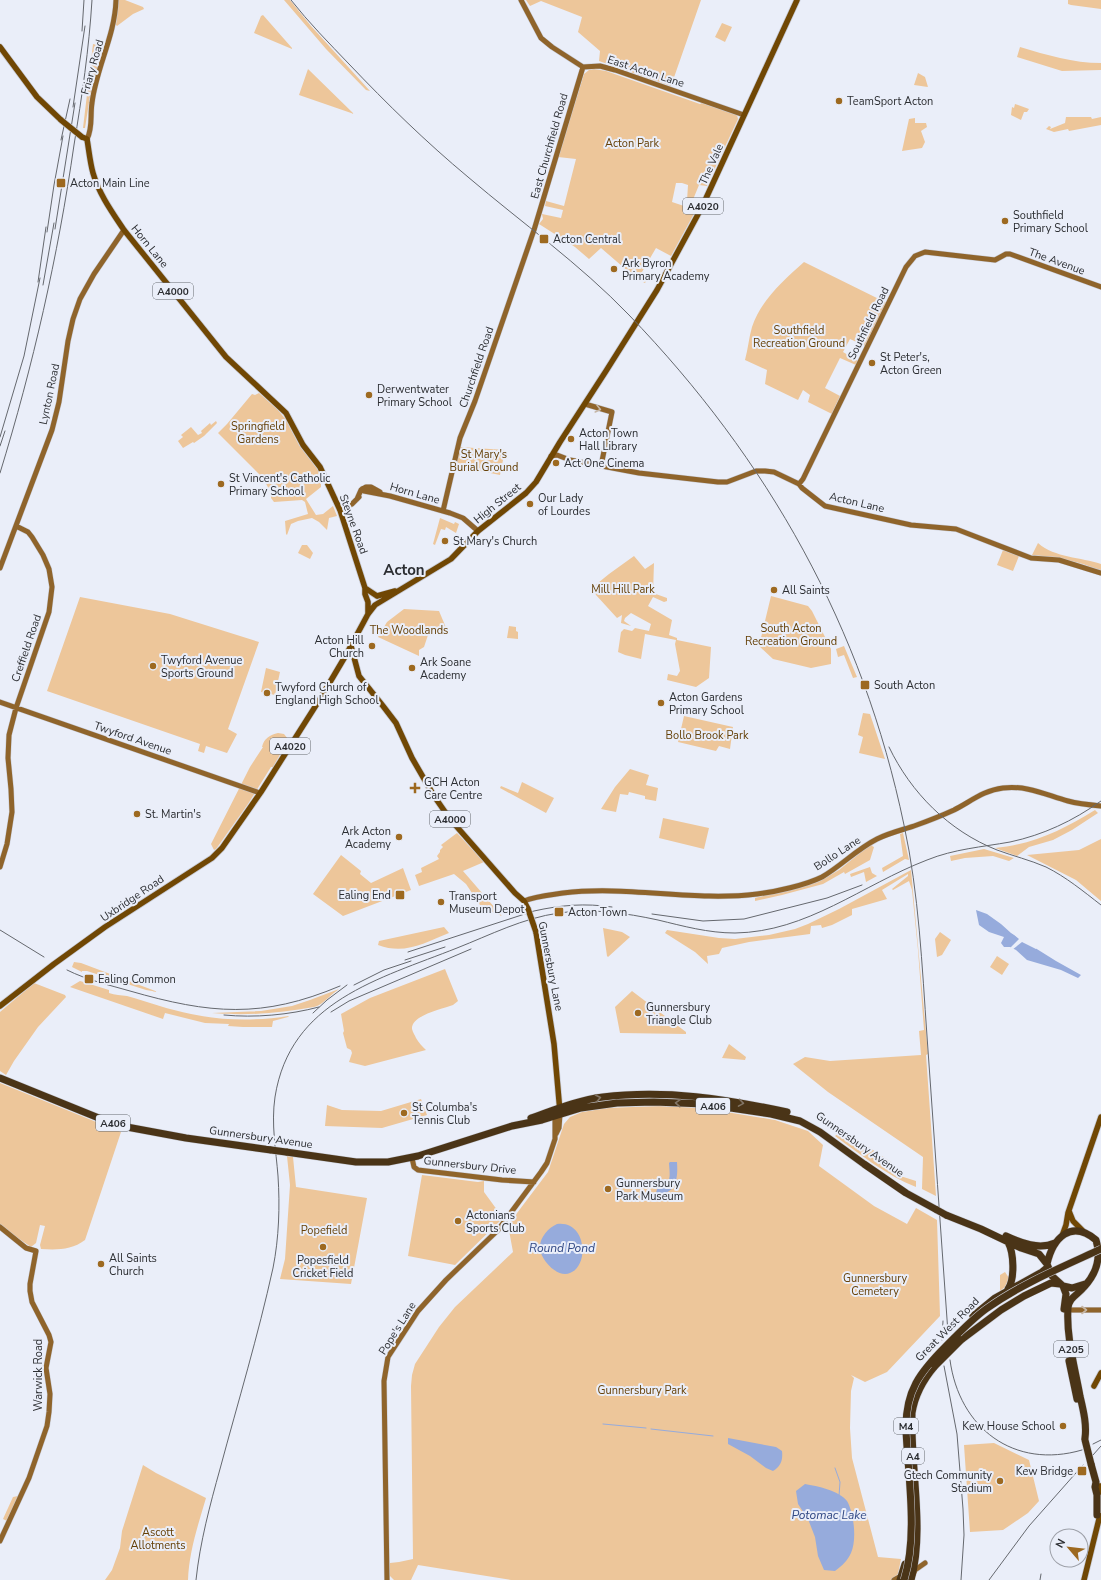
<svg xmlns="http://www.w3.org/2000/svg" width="1101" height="1580" font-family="'Nunito Sans',sans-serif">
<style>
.green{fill:#edc69a}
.water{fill:#96abdc}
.pier{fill:#eaeef9}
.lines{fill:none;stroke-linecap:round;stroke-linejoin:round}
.stream{stroke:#96abdc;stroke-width:1}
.secondary-casing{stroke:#c8cbd5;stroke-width:6}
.primary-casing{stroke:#c8cbd5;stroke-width:7}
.highway-casing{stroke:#c8cbd5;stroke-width:8}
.secondary{stroke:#8f642b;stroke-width:5}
.primary{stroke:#704704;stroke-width:5.5}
.highway{stroke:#4a3417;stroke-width:7}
.rail{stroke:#65686e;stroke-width:1}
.primary-bridge-casing{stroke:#c8cbd5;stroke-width:7;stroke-linecap:butt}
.highway-bridge-casing{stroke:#c8cbd5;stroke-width:8;stroke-linecap:butt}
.primary-bridge{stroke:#704704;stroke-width:5.5}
.highway-bridge{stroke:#4a3417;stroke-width:7}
.oneway{stroke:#c6b7a7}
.oneway2{stroke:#827566}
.poi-dot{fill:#9d6920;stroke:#eaeef9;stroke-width:1.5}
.labels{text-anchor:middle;stroke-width:4;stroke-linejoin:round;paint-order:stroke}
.shield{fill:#eaeef9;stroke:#65686e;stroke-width:1}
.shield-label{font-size:10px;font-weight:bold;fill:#2c2e32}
.street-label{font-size:11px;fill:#2c2e32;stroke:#eaeef9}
.poi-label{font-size:11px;fill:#2c2e32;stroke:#eaeef9;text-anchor:start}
.park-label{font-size:11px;fill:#664108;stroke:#eaeef9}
.water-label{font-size:12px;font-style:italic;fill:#314884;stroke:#eaeef9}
.district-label{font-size:15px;font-weight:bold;fill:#2c2e32;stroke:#eaeef9}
</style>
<rect width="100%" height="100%" fill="#eaeef9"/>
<path class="green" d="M118,0H125L143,7L144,9L133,14L117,26L116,25Z
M284,0H290L311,26L370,91L366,90L326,49Z
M526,0H701L671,86L599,61L600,51L578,32L582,17L541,1L530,6Z
M1068,0H1101V9L1071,5L1068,4Z
M263,15L292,48V49L254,33L261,16Z
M722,23L732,27L725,42L715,37Z
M93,44L97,45L92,60L100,63L92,84L85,128H83Z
M1020,47C1047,55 1073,63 1101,63V70L1062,71L1017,57Z
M308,69L354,114L299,95Z
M594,69L606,71L700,104L702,103L737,115L738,119L708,183L707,186L699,185L692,202L687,201L688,185L682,183H676L672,202L696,210L671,256L656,248L642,272L648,278L645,283L637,279L601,248L589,259L575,247L539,224L543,219L542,214L561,218L563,210L545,206L546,201L564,206L576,159L558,157L584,74L589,70Z
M918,73L925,77L928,87L914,85Z
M1015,104L1029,109L1027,112H1024L1021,120L1011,115L1012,107L1014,108Z
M1066,117H1091L1092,119L1101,117V125L1069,131L1068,129L1054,132L1046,129L1049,126L1051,127L1050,129L1065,123Z
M915,118V123H926L927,127L921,131L925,142L922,148L902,151L909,119Z
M804,262L887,303L865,346L850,339L843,352L858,361L856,365L840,358L825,388L840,396L832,414L808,402L810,395L803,390L798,400L765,384L767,370L745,360C748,349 749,337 752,327C761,300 784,280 804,262Z
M259,393L278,410L286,420L299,445L321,474L319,480L321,481V487L306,499L316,515L323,514L333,506L337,516L329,518L327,530L319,522L312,518L298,521L291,524L287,535L286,534L285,521L308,514L305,502L302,500L274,502L271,498V493L262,476H261L218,433L227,424L252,394L255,395Z
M216,421L217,423L204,436L194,443L193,442L183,448L178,441L183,437L181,435L191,427L198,435L202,433L201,431L210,423L211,425Z
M460,447L505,450L500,475L456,466Z
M440,518L454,524L455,522L459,524L456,533L446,527L445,530L441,529L435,545L433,544Z
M1038,543C1055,558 1081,557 1101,564V571L1083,564L1059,558L1032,555Z
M302,545H307L313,553L310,559L298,553Z
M1003,550L1019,556L1013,571L997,565Z
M634,556L645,569L654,563L653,593L667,598V601L664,602L653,597L648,606L672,620L669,635L677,638V640L711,647L709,678L696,687L667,680L668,674L677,676L680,671L675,644L676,640L645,634L641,659L625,655L618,652L621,632L624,629L632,631L635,628L649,631L651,624L631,613L625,618L624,621L631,626L621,623L622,615L617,618L596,595L593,587L609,574Z
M771,596L808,606L812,611L831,649V664L811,668L773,659L759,646Z
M80,597L170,614L259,642L228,729L237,734L227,753L206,746L204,753L198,751L200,744L47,691Z
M404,609L439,611L447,630L431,626L424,647L419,650V656L378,637L387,622Z
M509,626L516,627V631L518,632V639L507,638Z
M844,646L857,677L853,678L844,655L838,657L836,649Z
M266,668L280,672L275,695L261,692Z
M863,713L870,714L885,759L859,753L863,737L858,735Z
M684,716L733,727L730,749L719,746L716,751L678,742Z
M278,733L284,734L288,739L287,742L273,767H271L248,804L216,849L214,850L211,844L250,767L263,747H262C264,738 270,735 278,733Z
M630,769L649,775L646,785L658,788L656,801L645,799V796L629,792L628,795L620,794L616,812L601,809L615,787Z
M522,782L554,798L546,813L500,788L501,786L518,793Z
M1095,810L1098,813L1072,830L1053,840L1029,847L1017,856L995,848C1035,844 1062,830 1095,810Z
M663,818L709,828L704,849L659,838Z
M457,833L484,862L463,871L502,916L482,908L466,884L454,874L419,886L415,875L422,872L421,868L439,859L437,856L440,852V850L443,847L441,845Z
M903,833L909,860L905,859L883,872L882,868L903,856L900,834Z
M1101,839V901L1076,880L1027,855L1079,850Z
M871,844H873L872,846L874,847L870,860L845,874L844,872L823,884L782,895L755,901V898L818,882L839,870Z
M984,849L1014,858L1009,861L993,856L965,858L951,861L950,856Z
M341,855L361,871L360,874L371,883L403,868L411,890L343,916L313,894Z
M870,867L872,873L877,876L866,882L864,872L851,877L850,874Z
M911,870L928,1054L926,1055L936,1196L922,1189L923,1157L828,1092L793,1064L805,1057L830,1061L921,1055L919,1031L924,1030L918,950L912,890L909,881L893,890L892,889L908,876V874L882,890L887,899L852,909V915L832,925L822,928L821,925L811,926L810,934L749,942L722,948L719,954L707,956L708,964L695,952L665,933L667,930L719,938L735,939L769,935L795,929L808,924L839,909Z
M444,927L449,933C424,943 405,955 378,945L379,941Z
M603,928L622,932L630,937L608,957L607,956Z
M940,932L951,940L942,955L937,957L935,939Z
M997,956L1009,964L1002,975L990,967Z
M74,962L81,963L158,992L146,990L87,971H82V972L72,967Z
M445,969L458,1001L453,1005C443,1009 411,1015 412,1029C413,1033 415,1035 416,1038C419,1043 422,1046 426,1050L365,1066L349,1062L352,1053L351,1050L347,1048L343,1033L344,1031L341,1014L370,998Z
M80,981L109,990V993C115,995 121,995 127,996C148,1002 170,1010 191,1014C223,1021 257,1021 289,1016L288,1017L273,1021L272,1027H243L228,1026L229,1024L205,1023L165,1013L163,1019L70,987Z
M34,983L65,995L66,997L38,1027L14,1061L6,1075L0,1071V1012Z
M339,989C330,995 323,1005 314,1007C279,1013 248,1016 212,1013L261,1011L292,1006L310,1000Z
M632,991L686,1032V1034L620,1033L615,1007Z
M729,1044L746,1057L745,1060L722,1058Z
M0,1083L121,1132L85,1240C72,1250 57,1250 41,1249L40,1245L45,1226L40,1225L36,1243L31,1247L0,1226Z
M421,1099L427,1115L382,1128L325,1126L327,1105L342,1110L381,1111Z
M659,1106L702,1108L775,1120L808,1131L823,1145L819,1166L874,1206L907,1224L916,1208L937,1220L940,1316L887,1372L865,1382L851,1375L854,1378L851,1391L850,1428L852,1458L878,1557L901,1559L898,1574L891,1580H511L418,1565L411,1580H394L390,1576V1563L399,1562L413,1559L411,1386L412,1375L415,1364L439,1327L455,1307L513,1252L508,1225L548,1172L564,1124L570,1117L582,1112L607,1108Z
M846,1132L891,1162L894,1166V1174L916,1181V1187C886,1175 861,1155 835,1136L839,1133Z
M287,1156L293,1157L296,1187L367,1198L351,1284L280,1279L285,1259L290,1185Z
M422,1175L478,1182L484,1181V1192L503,1218L455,1265L408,1256Z
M1005,1272L1009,1278L1005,1287L1000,1291V1275Z
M994,1443L1029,1460L1039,1501L1028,1513L1003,1530L970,1532L964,1445Z
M143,1465L156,1473L206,1498C198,1525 189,1552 188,1580H105L112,1570L120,1548L122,1531Z
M18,1496L7,1521L3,1519L13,1497Z"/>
<path class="water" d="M976,910L987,914L1001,924L1011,933L1056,961L1081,975L1078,978L1061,970L1027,960L1016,950L1010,947H1004L1001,943L1004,937L989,932L979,925Z
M670,1162H677C678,1177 677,1194 658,1194L656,1193L657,1189C672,1183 670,1178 669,1163Z
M557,1224C589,1220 590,1273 565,1274C554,1274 541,1259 540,1249C539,1238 548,1228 557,1224Z
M728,1438L776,1447L782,1451C783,1460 781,1466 773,1471L766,1468L750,1456L728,1444Z
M805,1484C817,1486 840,1491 847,1501C854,1513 857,1540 851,1553C848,1560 842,1566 835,1571L824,1570L818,1556L815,1537L808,1519L798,1504L796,1491Z"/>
<path class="pier" d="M1012,931H1015L1037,947L1036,949L1022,942L1012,950L1009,949L1019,939L1011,932Z"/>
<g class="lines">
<path class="stream" d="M603,1424L646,1428
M651,1429L713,1436
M835,1468L840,1482L839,1496"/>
<g class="secondary-casing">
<path id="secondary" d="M521,0L541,38L552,47L583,67L600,66L615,70L744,115
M87,139C93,128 90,115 92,103C96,68 115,36 116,0
M585,404L612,412L602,461L603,466
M551,456L557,455L570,460L639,473L718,482H727L756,471H765L774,472L799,484L802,488L825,506L911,525L956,529L1031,558L1059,560L1101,573
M799,484L803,479L906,267L915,256L925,252L995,260L1006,254H1010L1101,287
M362,489L364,491L390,496L450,513L463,518L478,531
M357,499L361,490L366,487H371L380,492
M340,510L352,504L359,497
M443,511L460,438L475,401L534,230L583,67
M0,568L52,430L59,402L68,341L73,319L80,299L94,274L124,230
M0,702L260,793
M0,867L7,844L12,812L11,789L8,758L9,735L16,708L49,612L52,587L49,569L43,555L32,537L28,532L16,526
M524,901C536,896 550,895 563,893C628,885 693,902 757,894C775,892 806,885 822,877C841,866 857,849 877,839C889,833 902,830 914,826C928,821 941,816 954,810C970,802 984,790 1003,788C1027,785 1046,795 1068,801C1079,804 1090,805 1101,806
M556,1134L559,1128L560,1114
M412,1158L414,1167L418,1170L502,1180L534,1182
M0,1227L26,1248L36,1251L30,1284V1291L32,1302L49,1335L51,1342L46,1368L50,1394L49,1412L47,1426L29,1478L0,1541
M1068,1310H1101
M913,1575L915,1570L925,1563
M387,1580L384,1381L388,1357L418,1311L446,1280L498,1230L541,1172L547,1163L555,1139V1116
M894,1580L901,1576"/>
</g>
<g class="primary-casing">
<path id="primary" d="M0,47L37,97L61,120
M82,137L87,139C89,151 90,162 93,173C99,194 112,212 124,230L226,357L286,413L303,445L320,467L340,510L365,588V594L368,602V614
M365,588L377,596
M377,596L395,591
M351,646L359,676L383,706L396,723L412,758L434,796L450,819L515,893L524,901L528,909
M536,932L554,1044L560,1112
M0,1006L54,964L105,927L212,858L222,848L261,792L320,699L346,655L368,614L375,605L451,559L478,531L526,493L536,482L560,442L606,371L657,290L702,207L797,0
M1069,1211L1073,1221L1083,1231
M1062,1236L1066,1225L1068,1213L1101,1117
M1094,1386L1101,1373
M1100,1486L1101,1492
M1084,1580L1099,1519L1101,1516"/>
</g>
<g class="highway-casing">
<path id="highway" d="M0,1078L116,1125L186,1138L271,1150
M531,1118C554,1110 578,1100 603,1097C665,1089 727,1099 787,1112
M286,1152L356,1162H388L418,1156L512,1126L542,1120L581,1108L617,1103L654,1102L704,1104L771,1114L800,1121L820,1132L864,1164L906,1193L937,1210
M946,1215L981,1229L1021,1248L1039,1254L1047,1264L1052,1276L1063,1286L1072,1288L1085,1284
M1006,1236C1021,1243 1039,1250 1055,1243
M1008,1242C1014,1253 1015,1279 1008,1289
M1047,1264C1053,1238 1071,1219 1096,1240C1101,1257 1097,1273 1084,1287C1078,1295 1069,1297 1068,1308C1066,1337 1075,1368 1080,1396C1083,1409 1087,1424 1085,1438
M1063,1286L1066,1294L1064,1309
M973,1316L995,1298L1042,1272L1048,1267
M961,1340L1001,1310L1024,1296L1051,1283L1060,1284
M1069,1361L1077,1399
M1091,1464L1096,1482L1095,1487L1097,1495V1515
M900,1580L905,1564
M911,1580C925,1530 910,1466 912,1413C915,1394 923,1380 935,1366"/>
</g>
<use href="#secondary" class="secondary"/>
<use href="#primary" class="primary"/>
<use href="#highway" class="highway"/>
<path class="rail" d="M291,0C309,23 329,43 349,64C387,104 426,142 468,177C522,223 580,264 629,315C768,459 863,628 904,825C919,894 922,966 927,1036C934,1135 941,1234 948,1333
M82,31L84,0
M73,107L85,26
M61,140L70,99
M55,229L75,103
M47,232L54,185L63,136
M38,282L46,227
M43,285L54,223
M0,437L24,356L40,278
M0,446L5,431
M0,473C33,366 58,256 74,145C82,96 89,49 92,0
M889,747C911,793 949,831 997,850C1013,856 1030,860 1046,867C1066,877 1083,891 1101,905
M652,914L703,921L744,919L827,898L862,885
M0,930L44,957
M408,952L534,911C561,905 585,903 612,907
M405,960L445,947
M67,970C87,980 109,985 130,991C210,1014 262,1019 340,986
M354,985L384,970L411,961
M331,1012L349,1001L471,949
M313,1013L327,1000L347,985
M224,1015C255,1018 289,1015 319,1007
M942,1340L943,1321
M950,1360C959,1428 1014,1470 1082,1450
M944,1366L957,1434L963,1509L964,1535L961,1580
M1093,1444L1101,1440
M1093,1455L1101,1446
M196,1580C200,1542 210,1505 220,1469C238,1402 258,1336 273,1268C279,1238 280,1206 278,1176C276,1150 271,1124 275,1097C290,1001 379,979 457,948C490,935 523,918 559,913C591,908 626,913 658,920C683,926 708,933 735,933C807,932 862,885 927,860C954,849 982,847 1010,842C1043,835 1073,821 1101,801
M989,1580L1029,1526L1083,1465
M1040,1580L1041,1574"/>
<g class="primary-bridge-casing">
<path id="primary-bridge" d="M61,120L82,137
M528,909L536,932"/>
</g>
<g class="highway-bridge-casing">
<path id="highway-bridge" d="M271,1150L286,1152
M937,1210L946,1215
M935,1366L961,1340
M1085,1440L1091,1464
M904,1580C918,1536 908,1476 906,1430C905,1391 920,1372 946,1346C959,1333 971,1320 986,1309C1021,1284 1062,1267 1101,1249"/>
</g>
<use href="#primary-bridge" class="primary-bridge"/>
<use href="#highway-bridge" class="highway-bridge"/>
</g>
<defs><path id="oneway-chevron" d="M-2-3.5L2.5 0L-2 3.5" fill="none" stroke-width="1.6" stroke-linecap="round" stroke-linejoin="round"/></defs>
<g class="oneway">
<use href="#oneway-chevron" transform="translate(598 409) rotate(14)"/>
<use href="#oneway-chevron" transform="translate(1084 1310)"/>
</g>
<g class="oneway2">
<use href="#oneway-chevron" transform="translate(598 1098) rotate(-11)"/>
<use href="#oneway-chevron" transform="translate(678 1103) rotate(-176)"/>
<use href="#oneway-chevron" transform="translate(741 1103) rotate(9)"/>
</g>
<g class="poi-dot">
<circle cx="839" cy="101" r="4"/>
<rect x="56" y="178" width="10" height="10" rx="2"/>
<circle cx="1005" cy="221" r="4"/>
<rect x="539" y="234" width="10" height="10" rx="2"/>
<circle cx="614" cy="269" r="4"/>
<circle cx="872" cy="363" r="4"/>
<circle cx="369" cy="395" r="4"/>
<circle cx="571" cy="439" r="4"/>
<circle cx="556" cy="463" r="4"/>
<circle cx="221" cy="484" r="4"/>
<circle cx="530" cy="504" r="4"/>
<circle cx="445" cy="541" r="4"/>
<circle cx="774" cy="590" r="4"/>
<circle cx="372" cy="646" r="4"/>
<circle cx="153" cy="666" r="4"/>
<circle cx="412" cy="668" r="4"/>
<rect x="860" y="680" width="10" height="10" rx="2"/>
<circle cx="267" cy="693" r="4"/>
<circle cx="661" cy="703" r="4"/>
<path d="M413 782h4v4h4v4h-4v4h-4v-4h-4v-4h4z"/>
<circle cx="137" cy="814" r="4"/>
<circle cx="399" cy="837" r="4"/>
<rect x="395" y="890" width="10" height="10" rx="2"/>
<circle cx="441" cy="902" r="4"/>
<rect x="554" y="907" width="10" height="10" rx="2"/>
<rect x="84" y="974" width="10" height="10" rx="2"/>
<circle cx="638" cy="1013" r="4"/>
<circle cx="404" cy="1113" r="4"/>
<circle cx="608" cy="1189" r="4"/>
<circle cx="458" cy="1221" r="4"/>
<circle cx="323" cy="1247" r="4"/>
<circle cx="101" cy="1264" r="4"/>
<circle cx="1063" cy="1426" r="4"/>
<rect x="1077" y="1466" width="10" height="10" rx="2"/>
<circle cx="1000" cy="1481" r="4"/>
</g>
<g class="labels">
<g class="shield">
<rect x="683" y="198" width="40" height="16" rx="3"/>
<rect x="153" y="283" width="40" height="16" rx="3"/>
<rect x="270" y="738" width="40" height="16" rx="3"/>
<rect x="430" y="811" width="40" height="16" rx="3"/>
<rect x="696" y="1098" width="34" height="16" rx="3"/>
<rect x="96" y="1115" width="34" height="16" rx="3"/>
<rect x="1054" y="1341" width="34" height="16" rx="3"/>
<rect x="894" y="1418" width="24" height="16" rx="3"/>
<rect x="902" y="1448" width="22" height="16" rx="3"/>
</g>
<g class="shield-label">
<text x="703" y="210">A4020</text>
<text x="173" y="295">A4000</text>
<text x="290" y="750">A4020</text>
<text x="450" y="823">A4000</text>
<text x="713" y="1110">A406</text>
<text x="113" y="1127">A406</text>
<text x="1071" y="1353">A205</text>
<text x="906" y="1430">M4</text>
<text x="913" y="1460">A4</text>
</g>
<g class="street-label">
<text transform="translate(92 67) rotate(-74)" y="4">Friary Road</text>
<text transform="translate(646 71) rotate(18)" y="4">East Acton Lane</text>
<text transform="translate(549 146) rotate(-74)" y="4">East Churchfield Road</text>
<text transform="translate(711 164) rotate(-66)" y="4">The Vale</text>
<text transform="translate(150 246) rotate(51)" y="4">Horn Lane</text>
<text transform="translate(1057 261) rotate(20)" y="4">The Avenue</text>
<text transform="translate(868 323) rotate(-64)" y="4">Southfield Road</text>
<text transform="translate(476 367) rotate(-71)" y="4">Churchfield Road</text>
<text transform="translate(49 394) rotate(-78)" y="4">Lynton Road</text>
<text transform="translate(415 493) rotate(16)" y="4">Horn Lane</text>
<text transform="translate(857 502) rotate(13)" y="4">Acton Lane</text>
<text transform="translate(497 503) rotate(-39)" y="4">High Street</text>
<text transform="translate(354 524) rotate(70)" y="4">Steyne Road</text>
<text transform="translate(26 648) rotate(-71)" y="4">Creffield Road</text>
<text transform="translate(133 738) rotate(19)" y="4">Twyford Avenue</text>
<text transform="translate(837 853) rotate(-33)" y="4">Bollo Lane</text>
<text transform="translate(132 898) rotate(-34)" y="4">Uxbridge Road</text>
<text transform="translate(551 966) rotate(79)" y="4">Gunnersbury Lane</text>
<text transform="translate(261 1137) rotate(8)" y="4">Gunnersbury Avenue</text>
<text transform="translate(860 1144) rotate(35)" y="4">Gunnersbury Avenue</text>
<text transform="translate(470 1165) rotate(6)" y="4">Gunnersbury Drive</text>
<text transform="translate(397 1328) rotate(-58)" y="4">Pope's Lane</text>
<text transform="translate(947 1329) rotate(-45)" y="4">Great West Road</text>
<text transform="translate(38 1375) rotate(-90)" y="4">Warwick Road</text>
</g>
<g class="poi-label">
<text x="847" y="105">TeamSport Acton</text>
<text x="70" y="187">Acton Main Line</text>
<text x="1013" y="219">Southfield<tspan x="1013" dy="13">Primary School</tspan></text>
<text x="553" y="243">Acton Central</text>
<text x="622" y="267">Ark Byron<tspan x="622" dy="13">Primary Academy</tspan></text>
<text x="880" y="361">St Peter's,<tspan x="880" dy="13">Acton Green</tspan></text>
<text x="377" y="393">Derwentwater<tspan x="377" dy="13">Primary School</tspan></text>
<text x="579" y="437">Acton Town<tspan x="579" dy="13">Hall Library</tspan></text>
<text x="564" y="467">Act One Cinema</text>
<text x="229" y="482">St Vincent's Catholic<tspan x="229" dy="13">Primary School</tspan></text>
<text x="538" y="502">Our Lady<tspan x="538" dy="13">of Lourdes</tspan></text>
<text x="453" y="545">St Mary's Church</text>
<text x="782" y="594">All Saints</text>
<text x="364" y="644" text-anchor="end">Acton Hill<tspan x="364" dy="13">Church</tspan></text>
<text x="161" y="664">Twyford Avenue<tspan x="161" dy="13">Sports Ground</tspan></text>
<text x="420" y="666">Ark Soane<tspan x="420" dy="13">Academy</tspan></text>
<text x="874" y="689">South Acton</text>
<text x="275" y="691">Twyford Church of<tspan x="275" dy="13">England High School</tspan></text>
<text x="669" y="701">Acton Gardens<tspan x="669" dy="13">Primary School</tspan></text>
<text x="424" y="786">GCH Acton<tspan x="424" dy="13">Care Centre</tspan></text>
<text x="145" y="818">St. Martin's</text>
<text x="391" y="835" text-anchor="end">Ark Acton<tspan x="391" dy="13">Academy</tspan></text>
<text x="391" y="899" text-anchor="end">Ealing End</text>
<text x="449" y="900">Transport<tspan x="449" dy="13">Museum Depot</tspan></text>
<text x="568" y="916">Acton Town</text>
<text x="98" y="983">Ealing Common</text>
<text x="646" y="1011">Gunnersbury<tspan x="646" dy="13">Triangle Club</tspan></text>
<text x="412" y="1111">St Columba's<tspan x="412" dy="13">Tennis Club</tspan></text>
<text x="616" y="1187">Gunnersbury<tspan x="616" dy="13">Park Museum</tspan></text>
<text x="466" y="1219">Actonians<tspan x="466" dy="13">Sports Club</tspan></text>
<text x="109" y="1262">All Saints<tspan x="109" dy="13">Church</tspan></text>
<text x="323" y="1264" text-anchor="middle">Popesfield<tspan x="323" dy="13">Cricket Field</tspan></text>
<text x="1055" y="1430" text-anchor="end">Kew House School</text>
<text x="1073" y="1475" text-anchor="end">Kew Bridge</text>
<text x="992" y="1479" text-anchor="end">Gtech Community<tspan x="992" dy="13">Stadium</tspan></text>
</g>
<g class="park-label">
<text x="632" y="147">Acton Park</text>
<text x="799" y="334">Southfield<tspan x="799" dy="13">Recreation Ground</tspan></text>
<text x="258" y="430">Springfield<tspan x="258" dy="13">Gardens</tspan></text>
<text x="484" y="458">St Mary's<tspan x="484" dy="13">Burial Ground</tspan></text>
<text x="623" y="593">Mill Hill Park</text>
<text x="791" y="632">South Acton<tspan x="791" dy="13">Recreation Ground</tspan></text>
<text x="409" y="634">The Woodlands</text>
<text x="707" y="739">Bollo Brook Park</text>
<text x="324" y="1234">Popefield</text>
<text x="875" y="1282">Gunnersbury<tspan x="875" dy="13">Cemetery</tspan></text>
<text x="642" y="1394">Gunnersbury Park</text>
<text x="158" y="1536">Ascott<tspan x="158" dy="13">Allotments</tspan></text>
</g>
<g class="water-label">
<text x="562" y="1252">Round Pond</text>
<text x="829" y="1519">Potomac Lake</text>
</g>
<g class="district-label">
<text x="404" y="575">Acton</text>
</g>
</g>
<g transform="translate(1069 1548) rotate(298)"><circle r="19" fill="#eaeef9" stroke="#9ea1a9"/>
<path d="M0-3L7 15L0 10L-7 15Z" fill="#9d6920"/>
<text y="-6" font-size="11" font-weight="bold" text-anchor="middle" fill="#2c2e32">N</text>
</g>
</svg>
